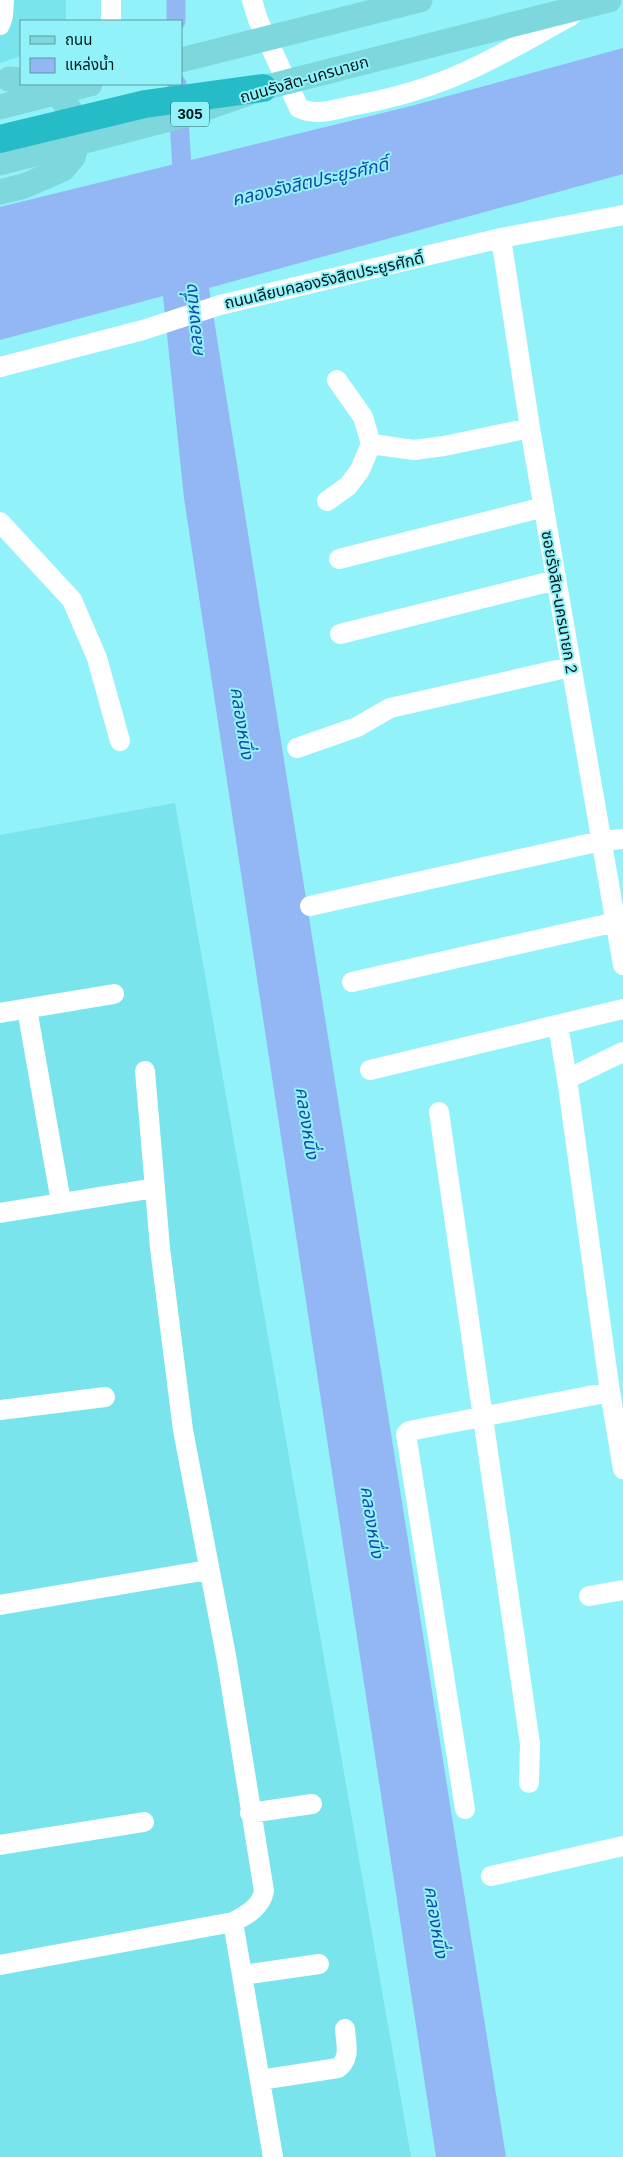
<svg xmlns="http://www.w3.org/2000/svg" width="623" height="2157" font-family="Helvetica,'Noto Sans Thai',sans-serif">
<style>
.built{fill:#79e4eb}
.water{fill:#93b6f5}
.lines{fill:none;stroke-linecap:round;stroke-linejoin:round}
.canal{stroke:#93b6f5;stroke-width:19}
.minor{stroke:#fff;stroke-width:20}
.major{stroke:#7dd7dd;stroke-width:25}
.highway{stroke:#26bcc7;stroke-width:28}
.labels{text-anchor:middle;stroke-width:4;stroke-linejoin:round;paint-order:stroke}
.shield{fill:#92f2f9;stroke:#2c595d;stroke-width:1}
.shield-label{font-size:15px;font-weight:bold;fill:#00181a}
.street-label{font-size:16px;fill:#00181a;stroke:#92f2f9}
.water-label{font-size:18px;font-style:italic;fill:#1b48a2;stroke:#92f2f9}
</style>
<rect width="100%" height="100%" fill="#92f2f9"/>
<path class="built" d="M0,0H66V21H21V56L0,63Z
M175,803L411,2157H0V835Z"/>
<path class="water" d="M623,48V174L209,288L506,2157H436L184,498L163,296L0,340V207L411,106Z"/>
<g class="lines">
<path class="canal" d="M176,0V21
M177,84L183,187"/>
<path class="minor" d="M111,0V21
M252,0L258,20L299,108C316,116 333,110 351,106C391,99 430,88 467,71C503,55 537,34 571,16
M0,25L3,16L4,0
M501,238L530,428L623,965
M0,367L143,330L220,305L501,238L623,215
M371,444L414,450L444,446L530,428
M327,501L348,486L360,470L371,444L363,417L337,380
M0,522L72,600L97,658L120,741
M339,559L544,507
M340,634L556,580
M297,748L357,727L390,708L570,667
M310,906L601,841L623,839
M352,982L616,922
M27,1009L61,1202
M0,1013L114,994
M558,1025L567,1079
M623,1052L567,1079L610,1392L623,1469
M370,1070L623,1009
M439,1112L530,1744L529,1783
M0,1213L155,1188
M0,1410L105,1397
M589,1596L623,1590
M0,1605L208,1570
M465,1809L406,1434L409,1431L610,1392
M250,1813L312,1804
M0,1845L144,1822
M491,1876L623,1846
M233,1922L273,2157
M0,1965L233,1922C247,1915 261,1907 264,1891L227,1661L183,1430L160,1248L145,1071
M243,1975L319,1964
M260,2080L338,2068C351,2058 346,2044 345,2029"/>
<path class="major" d="M181,60L420,0
M9,79L21,80
M0,107L90,84
M0,163L186,115L263,88L609,0
M0,192L24,186L63,169L73,157L77,143L72,113L54,88L42,84"/>
<path class="highway" d="M0,139L145,104L263,88"/>
</g>
<g class="labels">
<rect class="shield" x="171" y="101.5" width="38" height="25" rx="4"/>
<g class="shield-label">
<text x="190" y="119">305</text>
</g>
<g class="street-label">
<text transform="translate(304 79) rotate(-16)" y="6">ถนนรังสิต-นครนายก</text>
<text transform="translate(324 280) rotate(-13)" y="6">ถนนเลียบคลองรังสิตประยูรศักดิ์</text>
<text transform="translate(560 602) rotate(80)" y="6">ซอยรังสิต-นครนายก 2</text>
</g>
<g class="water-label">
<text transform="translate(310 182) rotate(-13)" y="6">คลองรังสิตประยูรศักดิ์</text>
<text transform="translate(194 321) rotate(-95)" y="6">คลองหนึ่ง</text>
<text transform="translate(242 723) rotate(81)" y="6">คลองหนึ่ง</text>
<text transform="translate(307 1123) rotate(81)" y="6">คลองหนึ่ง</text>
<text transform="translate(372 1522) rotate(81)" y="6">คลองหนึ่ง</text>
<text transform="translate(436 1922) rotate(81)" y="6">คลองหนึ่ง</text>
</g>
</g>
<rect x="20" y="20" width="162" height="65" fill="#92f2f9" stroke="#589ba0"/>
<rect x="30" y="36" width="25" height="8" fill="#7dd7dd" stroke="#589ba0"/>
<text x="65" y="45" font-size="15" fill="#00181a">ถนน</text>
<rect x="30" y="58" width="25" height="15" fill="#93b6f5" stroke="#589ba0"/>
<text x="65" y="70" font-size="15" fill="#00181a">แหล่งน้ำ</text>
</svg>
